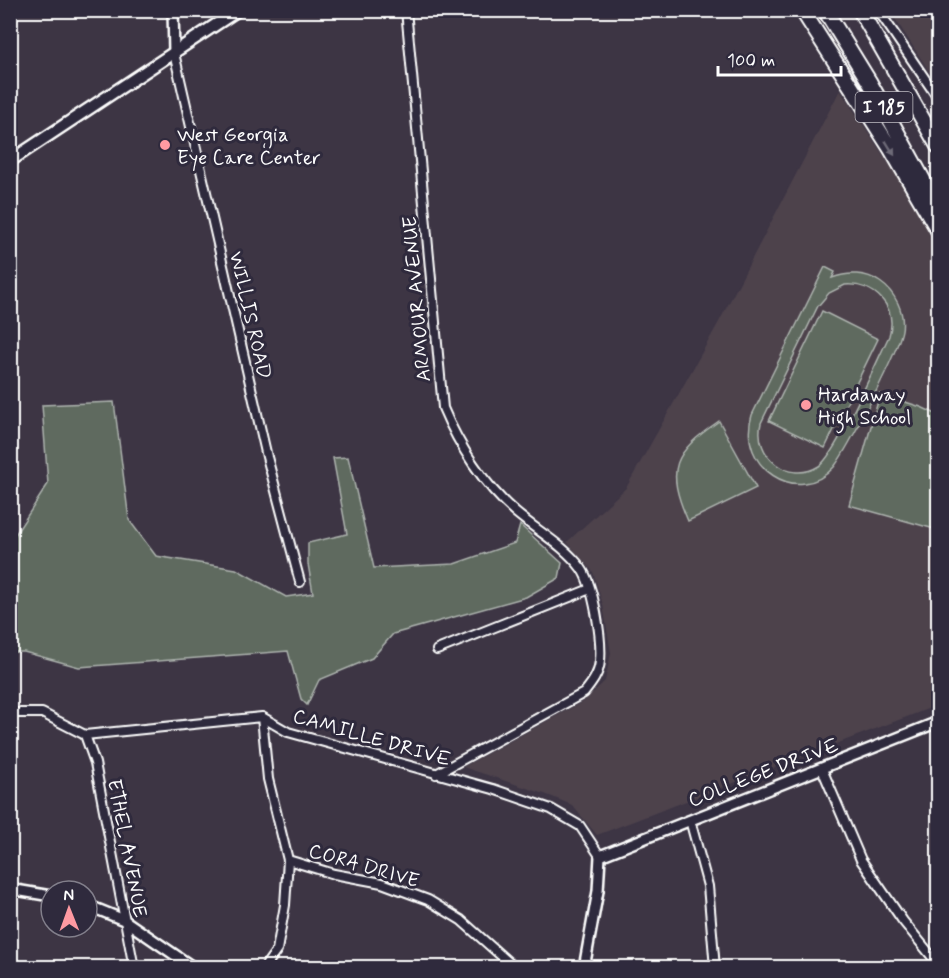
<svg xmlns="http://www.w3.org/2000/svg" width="949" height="978" font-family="Mynerve,sans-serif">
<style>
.built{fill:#4d424c}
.green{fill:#5e6a5f;stroke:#aeb4af;stroke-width:1.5;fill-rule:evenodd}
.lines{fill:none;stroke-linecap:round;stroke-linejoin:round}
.minor-casing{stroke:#fff;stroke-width:12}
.tertiary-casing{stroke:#fff;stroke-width:14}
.secondary-casing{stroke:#fff;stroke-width:15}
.motorway-casing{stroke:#fff;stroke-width:18}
.minor{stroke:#2f2a3d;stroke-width:8}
.tertiary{stroke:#2f2a3d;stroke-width:9}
.secondary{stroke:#2f2a3d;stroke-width:10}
.motorway{stroke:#2f2a3d;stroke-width:14}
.oneway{fill:#6d6a77}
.poi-dot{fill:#ff9aa2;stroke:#2f2a3d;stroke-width:2}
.labels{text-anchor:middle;stroke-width:6;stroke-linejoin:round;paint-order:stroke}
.shield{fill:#2f2a3d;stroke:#c1bfc5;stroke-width:1.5}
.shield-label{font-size:18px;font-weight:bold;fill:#fff}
.poi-label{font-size:20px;fill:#fff;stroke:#2f2a3d;text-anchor:start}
.street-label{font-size:20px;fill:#fff;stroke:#2f2a3d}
</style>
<rect width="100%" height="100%" fill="#3d3544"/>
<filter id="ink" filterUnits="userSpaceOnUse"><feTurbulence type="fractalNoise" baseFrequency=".0167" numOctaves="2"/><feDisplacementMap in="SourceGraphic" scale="12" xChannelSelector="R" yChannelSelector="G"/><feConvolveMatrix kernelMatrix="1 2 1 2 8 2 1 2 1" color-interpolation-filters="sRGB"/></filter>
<g filter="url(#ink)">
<path class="built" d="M890,11H938V85Z
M840,90L907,191L938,248V705L597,835L572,805L545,794L463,767L584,701L605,681L611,653L603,605L593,572L567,542L626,488L719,322Z"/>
<path class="green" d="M825,267L835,272L832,278C848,272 866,272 880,282C895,292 905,312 902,330C899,350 848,449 834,467C797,508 736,466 752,415ZM845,285C874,283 898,306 889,336C877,361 836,455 819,466C789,485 753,456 761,423L818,306L829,293Z
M822,311L878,339L825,448L769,421Z
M880,394L921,407L938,415V530L849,505Z
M114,402L129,520L156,556L236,569L286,597L313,593L308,564V543L347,534L333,458L348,457L374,568L454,564L515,543L520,525L562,563L559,578L526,597L393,634L372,658L319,680L307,705L301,699L288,651L79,667L24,652H11V541L48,484L42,405Z
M719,421L756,488L688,521C665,468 673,453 719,421Z"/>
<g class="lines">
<g class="minor-casing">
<path id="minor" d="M406,10L443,408C459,446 484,485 515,512C537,531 564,545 581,568C594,586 602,639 600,661C599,674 592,683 584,693L436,774
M878,10L938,98
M174,53L267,457L300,582
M437,650L590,589
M10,713H42L85,735L262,717L288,732L493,789L551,809L580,826L600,856
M262,717L268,779L288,860L285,905L277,950L264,968
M85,735L95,763L134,968
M822,769L861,860L903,921L938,964
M690,820L708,886L715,968
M288,860L334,874L382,883L428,900L461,920L515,968"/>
</g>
<g class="tertiary-casing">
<path id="tertiary" d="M173,10L174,53
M209,10H226
M10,889L51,896
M87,905L124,920L194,968
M584,968L598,891L600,856L938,722"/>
</g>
<g class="secondary-casing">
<path id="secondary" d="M10,161L238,10"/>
</g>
<g class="motorway-casing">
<path id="motorway" d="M802,10L891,149L938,230
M825,10L870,83L938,207
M860,10L938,146"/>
</g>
<use href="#minor" class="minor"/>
<use href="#tertiary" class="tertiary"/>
<use href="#secondary" class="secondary"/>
<use href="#motorway" class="motorway"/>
</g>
<defs><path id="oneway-solid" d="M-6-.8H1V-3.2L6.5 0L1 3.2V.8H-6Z" transform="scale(1.5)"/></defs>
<use class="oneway" href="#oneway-solid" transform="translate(890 148) rotate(58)"/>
</g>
<g class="poi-dot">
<circle cx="165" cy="145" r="6"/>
<circle cx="806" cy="405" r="6"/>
</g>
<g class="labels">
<rect class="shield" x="855.5" y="92" width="57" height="30" rx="4.5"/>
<g class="shield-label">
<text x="884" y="113">I 185</text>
</g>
<g class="poi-label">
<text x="177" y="141">West Georgia<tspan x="177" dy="23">Eye Care Center</tspan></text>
<text x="818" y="401">Hardaway<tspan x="818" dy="23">High School</tspan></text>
</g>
<g class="street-label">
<text transform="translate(416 299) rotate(-95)" y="7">ARMOUR AVENUE</text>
<text transform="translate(251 315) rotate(77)" y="7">WILLIS ROAD</text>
<text transform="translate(372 737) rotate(16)" y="7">CAMILLE DRIVE</text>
<text transform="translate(763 772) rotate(-21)" y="7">COLLEGE DRIVE</text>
<text transform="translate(128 848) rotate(79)" y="7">ETHEL AVENUE</text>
<text transform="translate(364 865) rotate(16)" y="7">CORA DRIVE</text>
</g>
</g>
<rect width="949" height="978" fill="none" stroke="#2f2a3d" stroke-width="36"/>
<rect x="18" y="18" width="913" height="942" fill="none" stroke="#fff" stroke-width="2" filter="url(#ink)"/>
<g transform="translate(69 909) rotate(359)"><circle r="28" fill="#2f2a3d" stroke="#827f8b" stroke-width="1.5"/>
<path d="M0-4.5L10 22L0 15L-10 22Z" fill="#ff9aa2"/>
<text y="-9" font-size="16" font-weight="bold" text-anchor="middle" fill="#ffffff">N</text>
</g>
<path d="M718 66v9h123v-9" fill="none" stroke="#ffffff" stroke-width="3"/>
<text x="727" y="66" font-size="18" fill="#ffffff" stroke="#2f2a3d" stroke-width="4.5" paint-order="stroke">100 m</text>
</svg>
